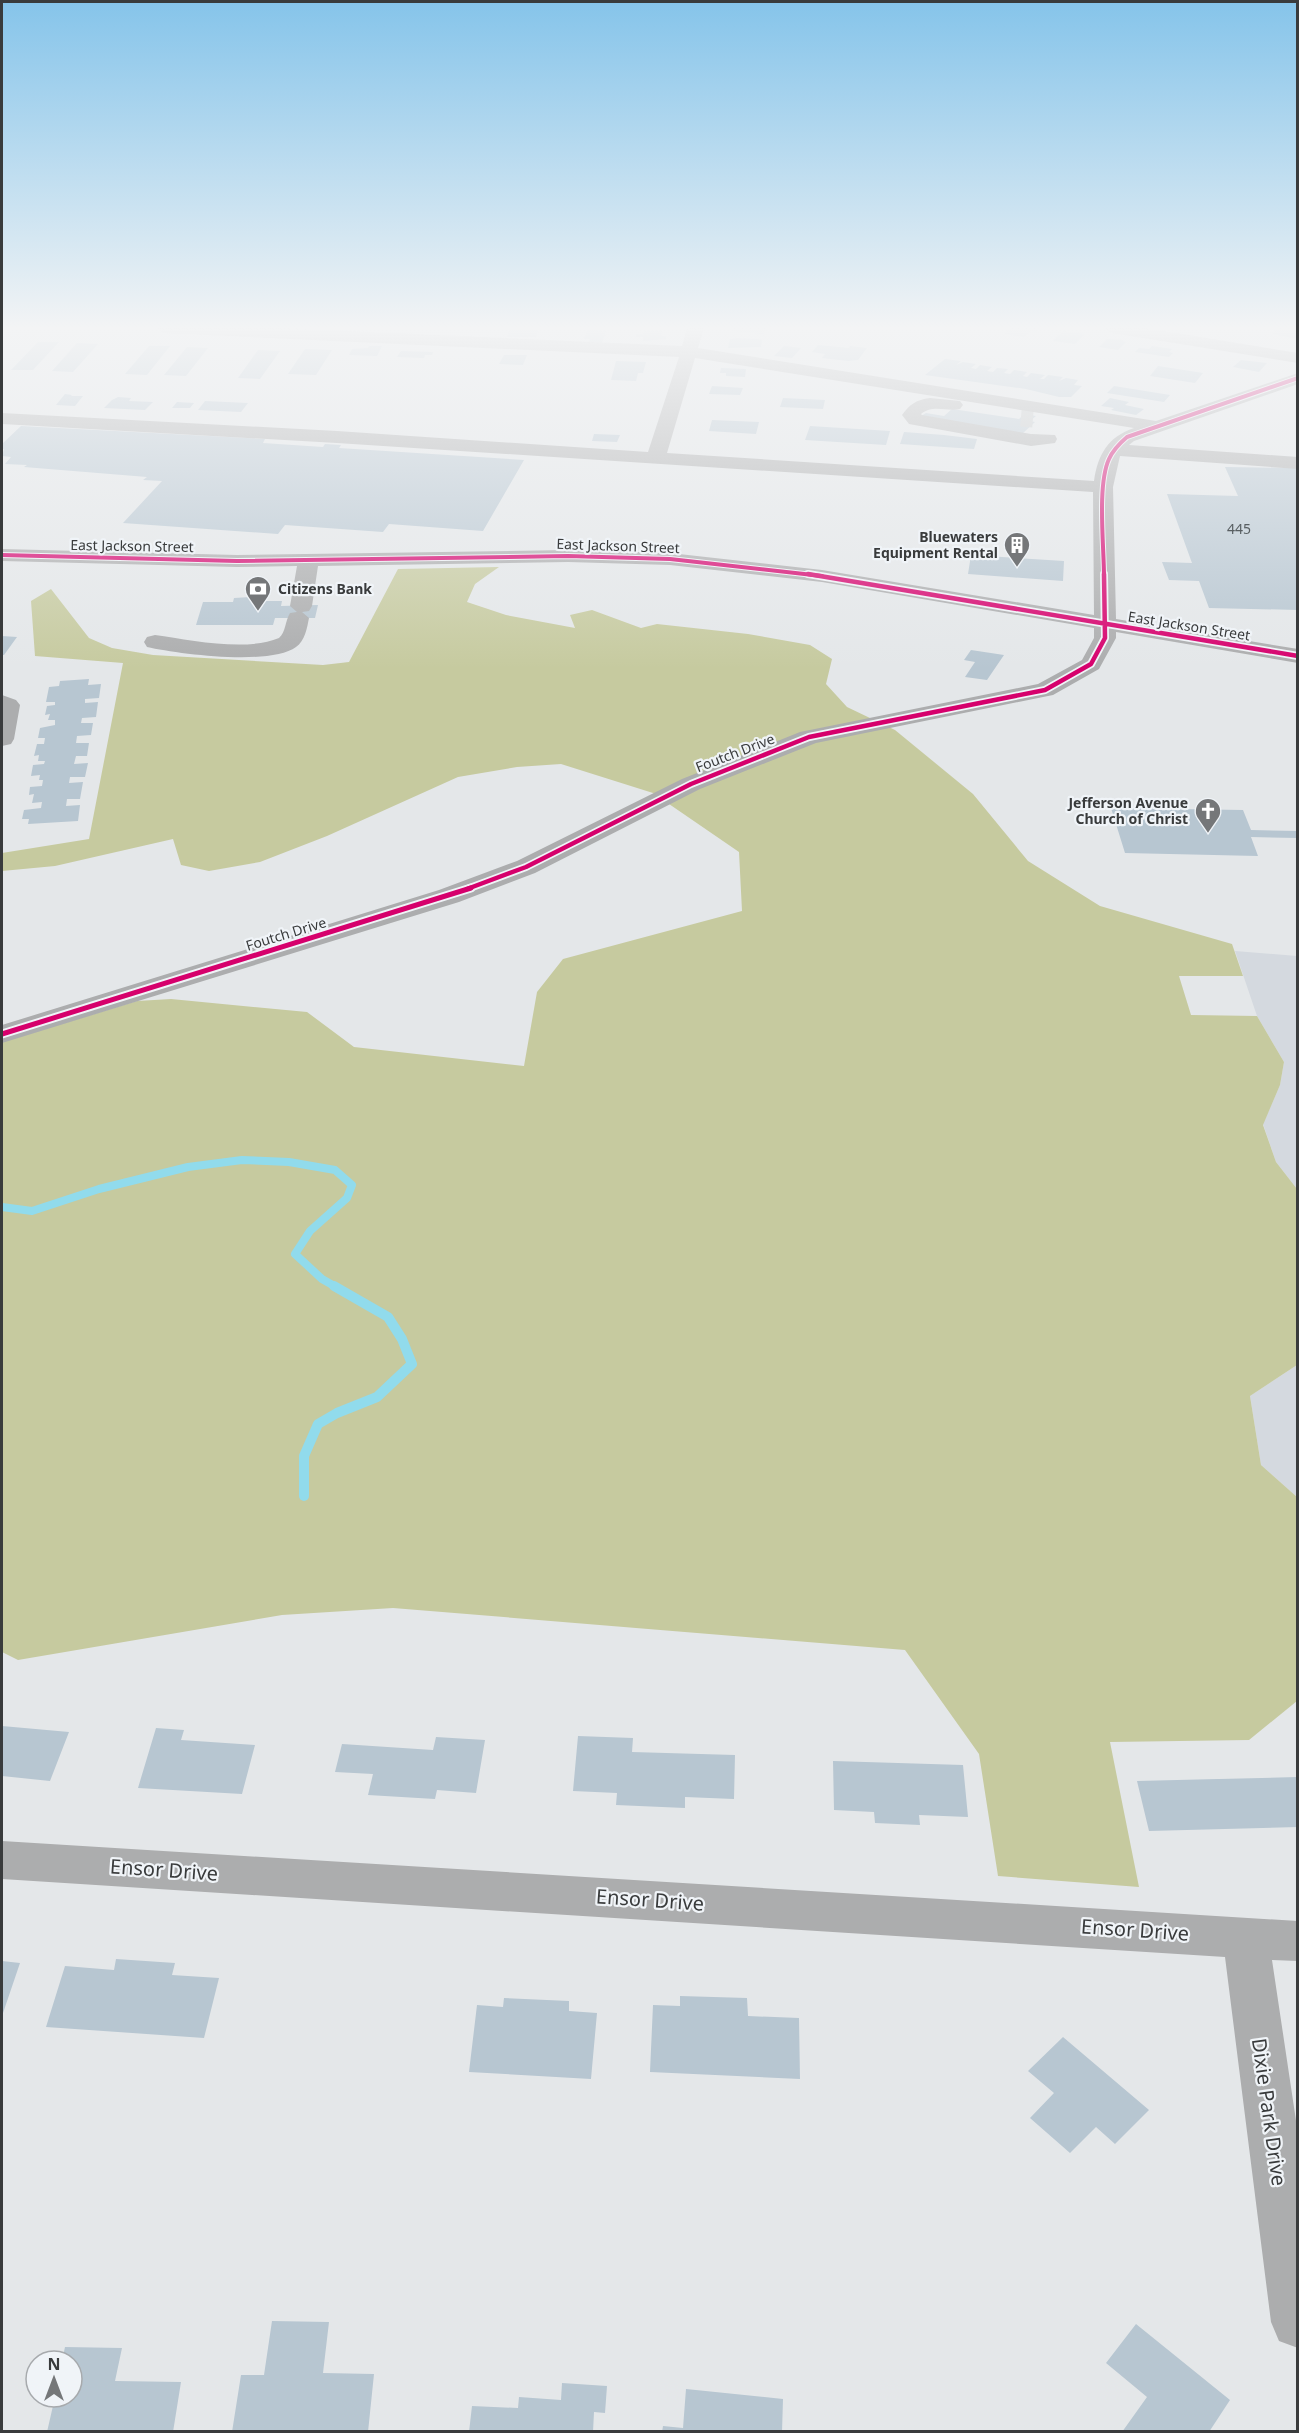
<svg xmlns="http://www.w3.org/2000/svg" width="1299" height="2433" font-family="'Noto Sans',sans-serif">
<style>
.built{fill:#d4d9df}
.forest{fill:#c6ca9f}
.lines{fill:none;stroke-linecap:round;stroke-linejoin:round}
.stream-far1{stroke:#91dbec;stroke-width:8}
.stream{stroke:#91dbec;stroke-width:10}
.building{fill:#b7c6d1}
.minor-tunnel{stroke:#c2c5c6;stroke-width:19;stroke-dasharray:19 10;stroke-linecap:butt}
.minor{fill:#acadae;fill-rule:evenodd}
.cycleway-far2-casing{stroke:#f0f4f8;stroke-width:6}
.cycleway-far1-casing{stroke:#f0f4f8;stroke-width:8}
.cycleway-casing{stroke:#f0f4f8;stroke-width:9}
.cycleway-far2{stroke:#d6006c;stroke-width:4}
.cycleway-far1{stroke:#d6006c;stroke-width:4.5}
.cycleway{stroke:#d6006c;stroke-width:5}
.labels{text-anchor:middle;stroke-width:4.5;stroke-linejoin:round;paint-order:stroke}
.number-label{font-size:14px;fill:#585e61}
.far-poi-label{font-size:14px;font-weight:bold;fill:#393b3c;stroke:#f0f4f8;text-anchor:end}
.far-street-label{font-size:14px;fill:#393b3c;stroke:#f0f4f8}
.near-street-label{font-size:20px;fill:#393b3c;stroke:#f0f4f8}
</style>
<rect width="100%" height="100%" fill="#e4e7e9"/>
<path class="built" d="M1235,951L1297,956V1189L1276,1162L1263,1124L1280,1085L1284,1062L1257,1016Z
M1297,1365V1497L1261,1465L1250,1396Z"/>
<path class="forest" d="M499,567L475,584L467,602L506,615L575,628L570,615L592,610L641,628L657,624L748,634L810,645L832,659L826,684L847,707L895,730L973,794L1028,861L1100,906L1232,944L1243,976H1179L1191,1015L1257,1016L1284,1062L1280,1085L1263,1125L1276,1162L1297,1189V1365L1250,1396L1261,1465L1297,1497V1701L1249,1740L1110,1742L1139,1887L998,1876L979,1754L905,1650L393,1608L282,1615L18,1660L2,1652V1042L137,1001L171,999L307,1012L354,1047L524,1066L537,992L563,959L742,911L739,852L653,793L561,764L517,767L458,777L327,836L260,862L209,871L181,865L173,839L55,866L2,871V853L89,839L123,663L35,656L31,601L51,589L89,638L112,648L153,655L323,665L349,662L398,569Z"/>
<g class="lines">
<path class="stream-far1" d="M2,1207L32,1211L99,1189L188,1167L242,1160L289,1162L335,1170L352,1185L347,1198L310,1231L295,1254L322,1279L336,1287"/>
<path class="stream" d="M304,1496V1456L318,1424L337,1413L377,1397L412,1364L402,1339L388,1317L334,1286"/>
</g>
<path class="building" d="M734,328H768L763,334L732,331Z
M1011,328H1041L1036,332L1032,331L1024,337L1004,334Z
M1279,328L1298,329V339L1272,334Z
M510,329L538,330L536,337H507Z
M587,330L606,331L602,343L589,342L590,339H584Z
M644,331H662L661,336H666V339L643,341V337H636V334H643Z
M1063,331L1085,334L1075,344L1053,341Z
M737,338L758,339L762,340L761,347L728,348L730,339Z
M1107,339L1124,340L1122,341L1126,342L1118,350L1099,347Z
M38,342H59L33,370H11Z
M77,343L98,344L73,372L52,371Z
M818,345L849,348L850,346L867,348L858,360L848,361L822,358L825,354L812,352Z
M149,346H170L147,375L125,374Z
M369,346H382L377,356L349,355L352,349L368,348Z
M784,346L801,348L792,358L774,356Z
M1152,346L1172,349L1169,352L1173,353L1169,357L1135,352L1139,348L1149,349Z
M187,347L208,348L186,376L164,375Z
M305,349L332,350L316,375L288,374Z
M258,350L280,351L260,379L238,378Z
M401,351L433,352L432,355H425L424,358L397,357Z
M504,355H527L523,365L499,364Z
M945,359L961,361L956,365L963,362L976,364L971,368L976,369L980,365L992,367L987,371L993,372L997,368L1008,369L1004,373L1010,374L1014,370L1027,372L1023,376L1027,377L1031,373L1045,375L1040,379H1044L1048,375L1063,377L1059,381L1066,378L1078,380L1074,385L1082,386L1071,397H1059L1026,389L925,375Z
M1241,360L1267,363L1259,372L1233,367Z
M616,361L646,362L643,373H638L636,381L611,380Z
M1158,366L1203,373L1195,383L1150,376Z
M721,368L746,369L745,377L726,376V373H720Z
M712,386L743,388L740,395L709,394Z
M1114,386L1170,395L1164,402L1107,393Z
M65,394L72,395L71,396H83L75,406L56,405Z
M118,397L131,398L129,401L153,402L145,410L104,408L112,400Z
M783,398L825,400L823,409L780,407Z
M1110,398L1129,402L1125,405L1144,409L1136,415L1111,410L1114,408L1101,406Z
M205,401L248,403L241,412L198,410Z
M177,402L194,403L190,408H172Z
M952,409L1019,419L1024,414L1036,416L1030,421L1035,422L1022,434L921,416L926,413L944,416Z
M712,420L759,422L756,434L709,431Z
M21,426L265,439L263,443L323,447L325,444L341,445L339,448L524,460L483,531L389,524L383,532L285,525L278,534L123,523L162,481L143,480L147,477L24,467L27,465L5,464L11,457L2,456L4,449H2V444Z
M810,426L890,431L886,445L805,440Z
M904,432L944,435L977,439L974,449L900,444Z
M594,434L620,435L617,442L592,441Z
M1225,467L1298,468V610L1209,608L1199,581L1169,580L1162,562L1192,563L1167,494L1238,496Z
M971,555L1064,561L1063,581L968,574Z
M251,597L250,601H282L281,606L318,605L315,618H275L273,625H196L203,602H233L234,598Z
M2,636L17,637L4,655H2Z
M971,650L1004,655L987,680L965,677L975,662L964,660Z
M89,679L88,685L101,684L99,698L85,699V703L98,702L96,717L82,718L81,723H93L91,735L77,736L76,743H89L87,756H76L74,764L88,763L85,777H70L69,783L83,782L80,799H67L66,806L80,805L78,821L28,824L29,819H22L24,810L41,808L42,802L32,803L34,794L29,795L30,787L42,786L43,780H39L40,775L31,776L33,765L44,764L45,761H38L39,755L34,756L37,744H44L45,738H38L40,728L55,725V720H48L50,714L45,715L47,706L55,705V702H46L49,687L59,686L60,681Z
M1111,808L1243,810L1251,830L1298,831V838L1251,837L1258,856L1125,853Z
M2,1726L69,1732L50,1781L2,1776Z
M156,1728L184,1730L181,1740L255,1745L242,1794L138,1788Z
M578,1736L633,1738L632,1752L735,1755L734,1799L685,1797V1808L616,1805L617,1793L573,1791Z
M436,1737L485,1740L476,1793L437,1790L435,1799L368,1795L373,1774L335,1772L342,1744L433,1750Z
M833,1761L963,1765L968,1817L919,1815L920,1825L875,1823L874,1812L834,1810Z
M1298,1777V1827L1149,1831L1137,1781Z
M116,1959L175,1963L172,1975L219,1978L204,2038L46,2027L65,1966L114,1970Z
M2,1961L20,1963L2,2016Z
M680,1996L747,1998L748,2016L799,2018L800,2079L650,2072L653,2005L680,2006Z
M504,1998L569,2001V2011L597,2013L591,2079L469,2072L477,2005L503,2007Z
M1063,2037L1149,2110L1115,2144L1096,2127L1070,2153L1030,2118L1054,2093L1028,2071Z
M272,2321L329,2322L323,2373L374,2374L368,2432H232L241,2375H264Z
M1136,2324L1230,2400L1209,2432H1122L1147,2397L1106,2363Z
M65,2347L122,2348L115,2381L181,2382L173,2432H47L55,2397H72V2361H62Z
M562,2383L607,2386L605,2413L594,2412L593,2432H469L472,2406L518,2408L519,2397L561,2400Z
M686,2389L783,2399L782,2432H662L663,2426L683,2428Z"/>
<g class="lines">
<path class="minor-tunnel" d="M1021,417L1033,418"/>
<path class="minor" d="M155,328H284L682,346L687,328H704L698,348L1156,421L1298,373V384L1134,441L1129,445L1298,457V469L1120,456L1113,487L1116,619L1298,649V663L1116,632V638L1099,669L1053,695L816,743L700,789L535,873L459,902L2,1043V1025L439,890L517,861L682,779L800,732L1038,684L1082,660L1094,638V628L822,582L670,565L568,562L318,566L312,606L309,611L302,612L309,618C307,628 305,641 296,647C270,666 178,654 147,647L144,642L147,637L155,635C190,640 246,652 279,638C286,632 285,621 290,613L297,612L290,606L297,566L237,567L2,561V549L237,555L568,550L670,553L822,570L1094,615L1093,492L337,443L2,424V413L337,431L648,452L679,357L163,333ZM695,358L1134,428C1108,437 1098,454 1094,481L667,453Z
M1104,328H1146L1298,353V363L1112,333Z
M930,398L960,401L963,405L960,409C947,412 933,404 921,414L922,415L1031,434L1055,435L1057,439L1055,443L1031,446L909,424L902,415C910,404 916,400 930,398Z
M2,695L16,700L20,705L14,739L11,744L2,746Z
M2,1841L1298,1921V1961L1272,1960L1298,2134V2348L1279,2341L1271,2322L1225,1957L2,1879Z"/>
<g class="cycleway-far2-casing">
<path id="cycleway-far2" d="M2,555L237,561L568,556L670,559L822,576
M1104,576C1104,546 1097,485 1109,459C1113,450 1120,443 1127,437L1298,378"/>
</g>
<g class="cycleway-far1-casing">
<path id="cycleway-far1" d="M808,574L1298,656
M467,889L526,867L691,784L809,737L1045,690L1091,664L1105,638L1104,574"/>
</g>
<g class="cycleway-casing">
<path id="cycleway" d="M2,1034L471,888"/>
</g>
<use href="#cycleway-far2" class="cycleway-far2"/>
<use href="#cycleway-far1" class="cycleway-far1"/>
<use href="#cycleway" class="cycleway"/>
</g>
<linearGradient id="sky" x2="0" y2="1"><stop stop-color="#85c4ea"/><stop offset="0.49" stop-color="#f3f4f5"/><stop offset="1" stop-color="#f3f4f5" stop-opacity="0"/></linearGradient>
<rect width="1299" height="669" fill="url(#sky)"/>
<defs>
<g id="building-pin" transform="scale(1.35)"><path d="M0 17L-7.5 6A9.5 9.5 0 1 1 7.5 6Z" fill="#757779" stroke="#f0f4f8"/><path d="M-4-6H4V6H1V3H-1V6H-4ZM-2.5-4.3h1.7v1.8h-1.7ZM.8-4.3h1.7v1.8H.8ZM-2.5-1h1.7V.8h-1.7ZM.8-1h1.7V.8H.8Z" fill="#fff"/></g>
<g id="bank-pin" transform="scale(1.35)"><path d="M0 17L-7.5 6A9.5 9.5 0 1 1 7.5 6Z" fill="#757779" stroke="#f0f4f8"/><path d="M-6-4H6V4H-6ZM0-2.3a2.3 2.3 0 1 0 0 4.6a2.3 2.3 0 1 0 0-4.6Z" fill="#fff"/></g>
<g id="church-pin" transform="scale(1.35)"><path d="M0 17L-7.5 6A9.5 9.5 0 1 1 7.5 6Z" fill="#757779" stroke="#f0f4f8"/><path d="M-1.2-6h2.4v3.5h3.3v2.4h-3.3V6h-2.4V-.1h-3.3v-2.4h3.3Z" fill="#fff"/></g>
</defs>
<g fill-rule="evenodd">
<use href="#building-pin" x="1017" y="545"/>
<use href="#bank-pin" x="258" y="589"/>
<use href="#church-pin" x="1208" y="811"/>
</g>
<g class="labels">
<g class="number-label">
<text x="1239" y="534">445</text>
</g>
<g class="far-poi-label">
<text x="998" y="542">Bluewaters<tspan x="998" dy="16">Equipment Rental</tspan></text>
<text x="278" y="594" text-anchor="start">Citizens Bank</text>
<text x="1188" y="808">Jefferson Avenue<tspan x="1188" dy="16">Church of Christ</tspan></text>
</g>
<g class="far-street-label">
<text transform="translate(132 546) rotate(1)" y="5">East Jackson Street</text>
<text transform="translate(618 546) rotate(2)" y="5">East Jackson Street</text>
<text transform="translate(1189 626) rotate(9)" y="5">East Jackson Street</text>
<text transform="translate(735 753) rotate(-21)" y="5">Foutch Drive</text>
<text transform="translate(286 934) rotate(-17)" y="5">Foutch Drive</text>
</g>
<g class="near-street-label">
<text transform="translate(164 1870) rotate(4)" y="7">Ensor Drive</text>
<text transform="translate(650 1900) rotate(4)" y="7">Ensor Drive</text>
<text transform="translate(1135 1930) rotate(4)" y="7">Ensor Drive</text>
<text transform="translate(1269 2112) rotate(82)" y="7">Dixie Park Drive</text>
</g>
</g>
<rect width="1299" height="2433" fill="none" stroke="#393b3c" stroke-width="6"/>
<g transform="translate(54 2379)"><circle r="28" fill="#f0f4f8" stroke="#a7aaad" stroke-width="1.5"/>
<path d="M0-4.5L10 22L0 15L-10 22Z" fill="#757779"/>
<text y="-9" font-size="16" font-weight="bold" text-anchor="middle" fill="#393b3c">N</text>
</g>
</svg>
